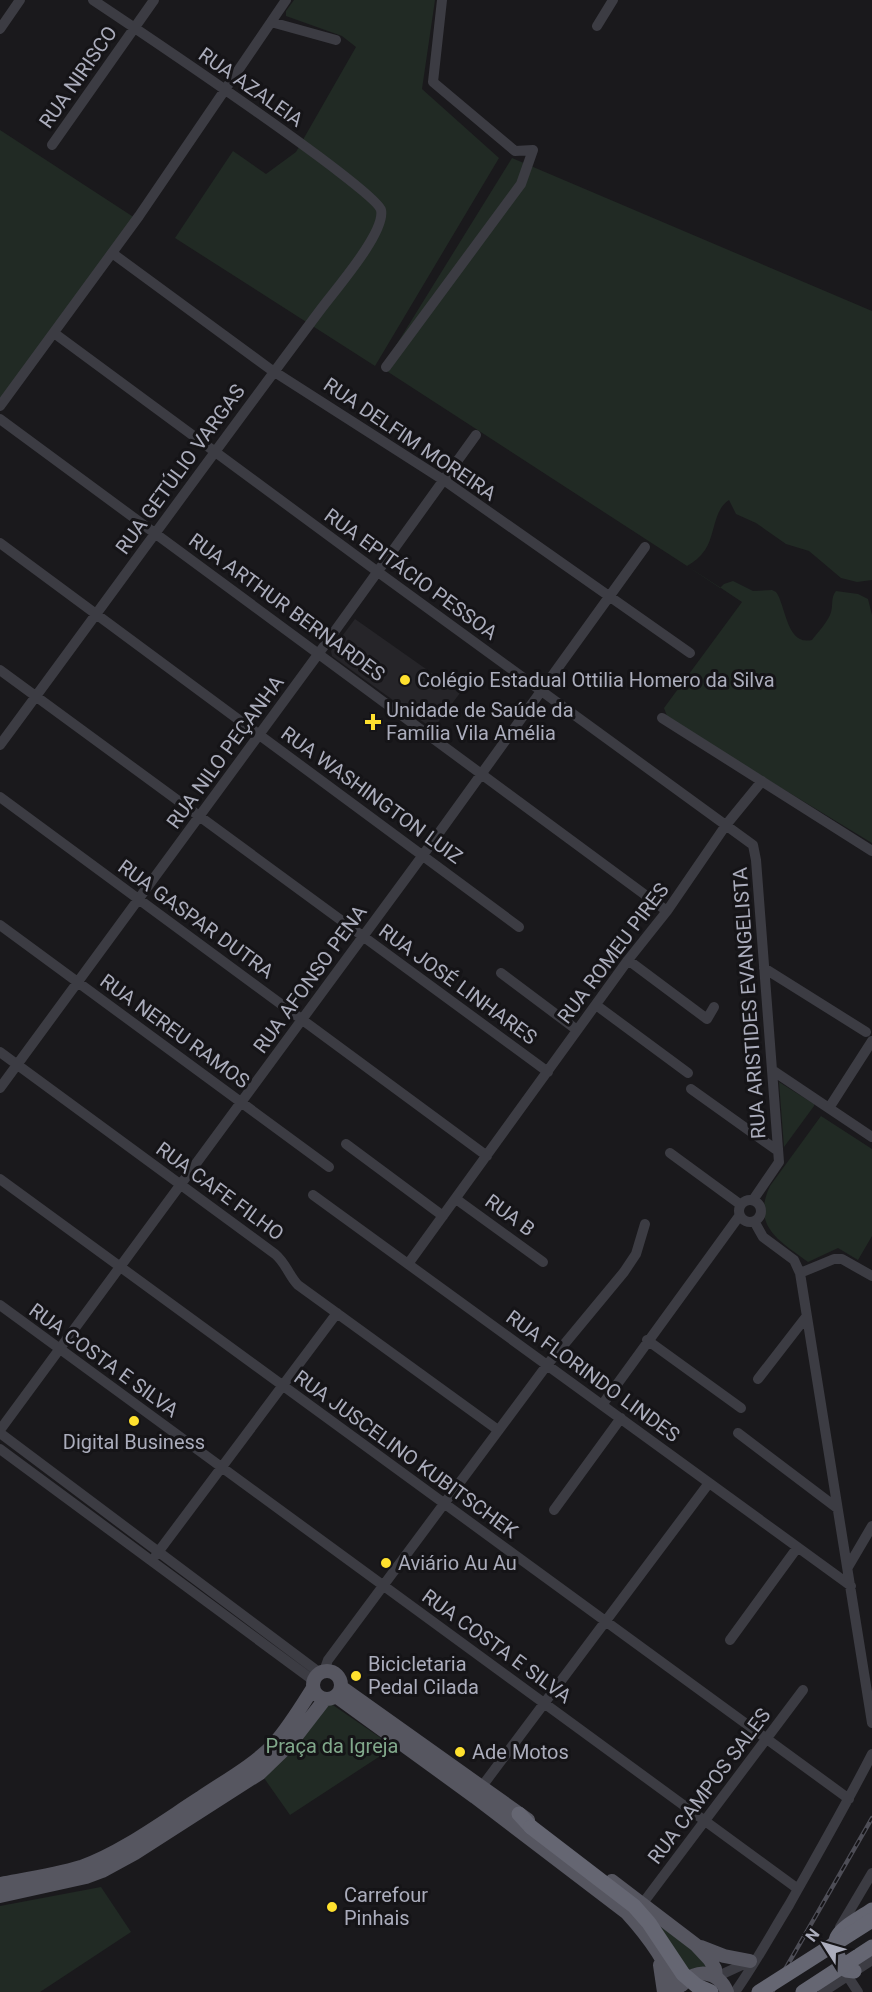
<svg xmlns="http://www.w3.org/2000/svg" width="872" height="1992" font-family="Roboto,sans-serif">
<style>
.built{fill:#262529}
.green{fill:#212a24}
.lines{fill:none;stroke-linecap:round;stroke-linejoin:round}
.minor{stroke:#3c3c43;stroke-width:10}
.major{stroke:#565660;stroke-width:14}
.highway{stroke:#656672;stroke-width:15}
.rail-casing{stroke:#4d4d56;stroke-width:4.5}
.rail{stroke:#151417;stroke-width:2;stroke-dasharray:7;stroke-linecap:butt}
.highway-bridge{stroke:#656672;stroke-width:15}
.poi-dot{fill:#ffe12e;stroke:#151417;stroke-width:2}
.labels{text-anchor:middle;stroke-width:6;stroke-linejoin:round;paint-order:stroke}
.street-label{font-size:20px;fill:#abadbc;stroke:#151417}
.poi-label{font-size:20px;fill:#abadbc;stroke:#151417;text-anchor:start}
.park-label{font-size:20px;fill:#81a88b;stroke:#151417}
</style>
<rect width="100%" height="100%" fill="#1a191c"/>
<path class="built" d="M355,619L460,693L433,729L332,656L331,651Z"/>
<path class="green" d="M294,0H435L422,89L499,158L375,366L175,238L233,151L266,174L296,152L356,47L342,36L286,16V11Z
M0,130L135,218L0,406Z
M512,158L872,311V580L857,582L841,578L809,551L786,544L756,523L736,514L729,500C713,510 715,536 705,550C700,557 694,562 687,566L720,588L724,584L733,581L753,591L772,590L776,592C786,605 786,646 812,640C818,632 826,624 830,615C834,606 830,598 836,591L858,594L868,599L872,615V843L668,719L664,708L742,602L721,588L382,368Z
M779,1082L814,1104V1106L784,1147Z
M821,1116L872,1149V1236L858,1260L838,1248L808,1262C780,1241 751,1227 770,1186Z
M327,1701L394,1747L290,1815L264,1778Z
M101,1887L131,1932L40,1992H0V1906Z
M647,1915L708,1962L705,1967L695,1968L686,1971Z"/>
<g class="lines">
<path class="minor" d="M271,22L336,40
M597,26L613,0
M0,29L20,0
M52,145L154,0
M112,253L270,369L445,481L690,653
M54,333L378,572L753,845L756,860L779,1162L753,1200
M386,367L521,184L533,150L515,151L433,82L442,0
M0,406L139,216L286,0
M0,419L667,911
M0,543L519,927
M0,670L548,1072
M662,718L872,851
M0,745C107,600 213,453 321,309C335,290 386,232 381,210C376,189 129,24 93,0
M0,797L487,1156
M0,925L329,1167
M628,960L707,1019L714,1007
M764,968L866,1032
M501,973L577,1030
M596,1005L688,1073
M0,1052L275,1254C286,1263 289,1276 298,1285L498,1430
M772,1070L872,1137
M0,1088L319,653L476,435
M691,1089L778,1151
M829,1108L872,1041
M346,1144L443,1216
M670,1153L741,1205
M0,1179L849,1799
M313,1195L851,1586
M456,1199L543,1262
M739 1211a11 11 0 1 1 22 0a11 11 0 1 1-22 0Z
M754,1221L763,1237L794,1260L800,1273L872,1723
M408,1264L628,960L667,911L726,825L762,781
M800,1273L834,1259H842L872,1276
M0,1305L798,1889
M647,1340L741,1408
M758,1379L806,1317
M602,1405L740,1215
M0,1430L423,855L645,547
M0,1433L320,1673
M738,1433L837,1508
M0,1449L314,1681
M554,1510L621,1418
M156,1555L337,1313
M848,1567L872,1526
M730,1640L797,1548
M324,1671L328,1660L547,1365L624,1272L636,1254L645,1224
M477,1793L709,1483
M643,1903L803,1690
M840,1927L872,1873
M841,1966L858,1992
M716,1977L753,1960
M735,1992C755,1964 771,1934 789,1905C817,1855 846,1805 872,1754
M823,1992L872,1960"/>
<path class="major" d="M313 1685a14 14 0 1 1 28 0a14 14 0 1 1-28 0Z
M341,1687L528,1820
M336,1696L475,1797L627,1913C647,1935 668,1963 677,1992
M612,1881L696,1945L710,1960L715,1969L716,1977
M0,1884C27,1879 55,1875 81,1867C121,1853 164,1821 200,1798C225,1781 253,1766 274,1744C289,1727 301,1707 313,1688
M0,1896L86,1877L102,1871L135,1853L260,1773L291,1743L325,1699
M701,1947L724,1956L750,1961
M660,1965L664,1992
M682,1985C696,1967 719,1971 727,1992"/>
<path class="highway" d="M519,1814L531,1827
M854,1971L846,1970C821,1935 844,1929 872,1910"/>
<g class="rail-casing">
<path id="rail" d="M772,1992L872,1818"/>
</g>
<use href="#rail" class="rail"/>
<path class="highway-bridge" d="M531,1827L634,1906L649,1923L683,1974L697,1986L711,1992
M759,1992L872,1920
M803,1992L872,1947"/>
</g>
<g class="poi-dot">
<circle cx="405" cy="680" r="6"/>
<path d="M370 713h6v6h6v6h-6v6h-6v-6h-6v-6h6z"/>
<circle cx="134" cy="1421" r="6"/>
<circle cx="386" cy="1563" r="6"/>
<circle cx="356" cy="1676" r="6"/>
<circle cx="460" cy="1752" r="6"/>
<circle cx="332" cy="1907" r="6"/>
</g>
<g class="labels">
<g class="street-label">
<text transform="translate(78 77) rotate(-55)" y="7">RUA NIRISCO</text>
<text transform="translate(251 87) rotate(35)" y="7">RUA AZALEIA</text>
<text transform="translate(410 439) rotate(34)" y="7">RUA DELFIM MOREIRA</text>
<text transform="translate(180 469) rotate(-54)" y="7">RUA GETÚLIO VARGAS</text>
<text transform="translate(411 574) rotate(36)" y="7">RUA EPITÁCIO PESSOA</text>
<text transform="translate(287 607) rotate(36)" y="7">RUA ARTHUR BERNARDES</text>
<text transform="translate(225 752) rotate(-54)" y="7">RUA NILO PEÇANHA</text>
<text transform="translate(372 795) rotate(36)" y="7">RUA WASHINGTON LUIZ</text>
<text transform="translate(196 919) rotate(36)" y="7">RUA GASPAR DUTRA</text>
<text transform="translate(613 953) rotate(-53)" y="7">RUA ROMEU PIRES</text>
<text transform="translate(310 979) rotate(-54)" y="7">RUA AFONSO PENA</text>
<text transform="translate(458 984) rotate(36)" y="7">RUA JOSÉ LINHARES</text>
<text transform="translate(749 1003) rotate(-94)" y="7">RUA ARISTIDES EVANGELISTA</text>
<text transform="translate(175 1031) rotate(36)" y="7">RUA NEREU RAMOS</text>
<text transform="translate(220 1191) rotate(36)" y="7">RUA CAFE FILHO</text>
<text transform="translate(510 1215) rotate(36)" y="7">RUA B</text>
<text transform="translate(104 1360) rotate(36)" y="7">RUA COSTA E SILVA</text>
<text transform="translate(593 1376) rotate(36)" y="7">RUA FLORINDO LINDES</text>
<text transform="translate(406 1454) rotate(36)" y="7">RUA JUSCELINO KUBITSCHEK</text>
<text transform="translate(497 1646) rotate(36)" y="7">RUA COSTA E SILVA</text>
<text transform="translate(709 1786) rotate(-53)" y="7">RUA CAMPOS SALES</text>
</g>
<g class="poi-label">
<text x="417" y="687">Colégio Estadual Ottilia Homero da Silva</text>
<text x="386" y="717">Unidade de Saúde da<tspan x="386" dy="23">Família Vila Amélia</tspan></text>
<text x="134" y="1449" text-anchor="middle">Digital Business</text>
<text x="398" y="1570">Aviário Au Au</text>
<text x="368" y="1671">Bicicletaria<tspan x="368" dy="23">Pedal Cilada</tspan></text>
<text x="472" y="1759">Ade Motos</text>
<text x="344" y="1902">Carrefour<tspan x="344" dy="23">Pinhais</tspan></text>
</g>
<g class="park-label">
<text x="332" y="1753">Praça da Igreja</text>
</g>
</g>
<g transform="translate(824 1944) rotate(307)" stroke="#151417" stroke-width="4.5" paint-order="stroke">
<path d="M0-4.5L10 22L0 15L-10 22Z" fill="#abadbc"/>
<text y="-9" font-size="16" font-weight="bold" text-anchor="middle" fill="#abadbc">N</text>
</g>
</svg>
